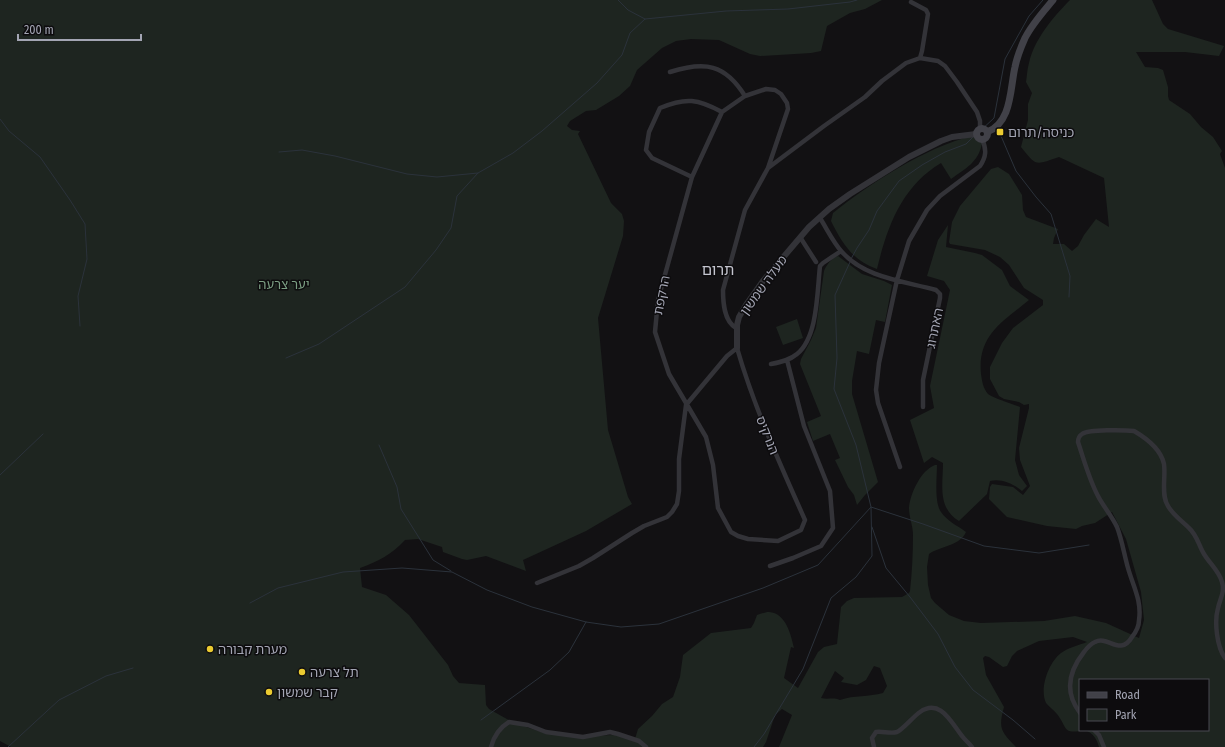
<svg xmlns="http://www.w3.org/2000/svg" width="1225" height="747" font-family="'Fira Sans Condensed','Noto Sans Hebrew',sans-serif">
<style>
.green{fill:#1e2520;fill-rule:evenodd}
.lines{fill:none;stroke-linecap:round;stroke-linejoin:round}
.stream{stroke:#2b323b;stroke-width:1}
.minor{stroke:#333338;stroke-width:4.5}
.tertiary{stroke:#333338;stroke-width:6}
.secondary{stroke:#414148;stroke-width:7}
.poi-dot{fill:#ebcb31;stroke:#0d0c0e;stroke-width:1.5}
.labels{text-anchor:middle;stroke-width:3;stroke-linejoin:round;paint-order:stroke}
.poi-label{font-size:13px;fill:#a3a5b3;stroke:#0d0c0e;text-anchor:start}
.park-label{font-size:13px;fill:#7b9e83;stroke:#0d0c0e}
.street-label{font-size:13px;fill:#a3a5b3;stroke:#0d0c0e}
.quarter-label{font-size:15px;fill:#c4c5cf;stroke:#0d0c0e}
</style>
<rect width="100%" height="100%" fill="#121113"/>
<path class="green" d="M0,0H882L865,9L850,13L827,26L821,51L811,53L760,56L750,54L719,40L691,39L676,41L662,48L637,70L630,86L619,96L596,110L586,111L570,121L567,126L572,130L580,131L578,134L611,203L622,214L624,221L623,236L598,318L608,430L628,497L632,504L586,531L523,560L526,571L486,556L467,560L462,559L443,552L442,547L418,539L405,540C391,555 379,561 360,568L362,587L386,595L409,615L448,665L453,676L459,683L485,685L486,705L489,709L512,722L544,733L581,736L615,735L635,739L638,729L652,716L662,704L673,697L680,677L683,655L711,633L751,628L754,623L757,615C761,614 765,612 769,612C786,613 791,635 794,648L791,647L784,678L798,688L818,652L824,647L837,644L841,607L847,601L854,598L902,597L909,593L910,591C912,572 913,554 913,535C913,526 909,517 909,508C910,494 921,470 935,465H937C937,477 934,502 941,512C947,521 958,526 966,532C960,546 940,546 929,554L927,567L928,585L931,598L935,603L949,615L964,621L981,623L1044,621L1075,616L1106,623L1139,638L1144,620L1141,592L1126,539L1112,512L1095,523L1082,526L1076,529L1047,526L1007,517L989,499L990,487L992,484L1013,487L1023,495L1030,486L1020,460L1019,448L1029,408V404L1024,405L1019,402L1004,399L999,396L990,379V367L1002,343L1013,328L1043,305V300L1024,288L1009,265L1000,257L985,250L950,244L949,242L952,222L960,206L991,169L998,167L1009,174L1022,195L1023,210L1026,217L1058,229L1054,238L1053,244H1064L1072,251L1078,246L1084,235L1096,219L1109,227L1104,178L1059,157C1035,165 1037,167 1021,147L1028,120V104L1032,93L1026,82C1027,76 1027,70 1029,63C1034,40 1053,17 1070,0H1152L1163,24L1168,29L1224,46L1219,56L1185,52H1136L1145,67L1158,68L1163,70L1168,87V96L1169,100L1190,114L1201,127L1213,137L1222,151L1220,154L1225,168V747H1099C1096,738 1094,734 1085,730H1208V680H1080V730H1085C1062,735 1068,728 1057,714C1054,710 1049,707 1046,703C1039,688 1049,662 1061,653C1068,648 1079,645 1087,642L1073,637L1039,641L1017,651L1012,656L1007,666L1003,667L989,657L985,656L983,658L986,675L1004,707C998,729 1001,731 1016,747H779L792,715L782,709L775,715L766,742L763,747H11L0,741ZM874,666L880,668L887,686L883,693C869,697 854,695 840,700C833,697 828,700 821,698L835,671L844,678L841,682L857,685L866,680Z
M972,136L982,143C979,162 965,169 951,179L941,163C902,186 887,227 877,269C852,260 842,243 831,221L833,213C869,184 926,147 972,136Z
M948,225L946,247L975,253L982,255L1002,270L1010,286L1029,300C1004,321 977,335 981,374C982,381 983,388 988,394C993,398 1013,404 1020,407L1015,460L1019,475L1027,486L1022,491C1014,484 1001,478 990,481L987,494L959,521C937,508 943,484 943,463L932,457L924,463L910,420L934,408L930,386L950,290L944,281L927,276L938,240Z
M838,256L862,274L884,281L892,285L885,322L876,320L869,354L857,351L852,381V394L878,482L865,495L857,505L854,495L848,487L835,460L840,458L830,434L813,441L807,422L821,416L800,364L801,359L811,340L816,328L824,271C826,265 832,258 838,256Z
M797,319L803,338L783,345L776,327Z"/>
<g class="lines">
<path class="stream" d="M618,0L628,10L645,19
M0,119L9,131L40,157L70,200L85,224L87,259L78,296L80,326
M998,129L1016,171L1036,197L1051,214L1070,276L1069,297
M979,132L994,118L1005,59L1029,16L1043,0
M279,152L302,150L335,156L407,174L437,177L478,173
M851,259L857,248L869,230L877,211L899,181L922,165L945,152L966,144L973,137
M286,358L319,344L405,287L436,250L451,228L457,196L478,173L513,153L542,131L597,83L622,55L630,33L645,19L726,11L788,9L850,2L857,0
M379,445L397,487L401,509L433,560L451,571
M0,475L43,434
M872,527L886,568L910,597L938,634L955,667L973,690L1013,720L1035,739
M250,603L278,588L343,572L402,568L452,572L487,590L532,607L586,622L621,627L659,624L763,588L818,565L871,507L923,524L984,546L1039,553L1089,545
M481,720L550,670L569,652L586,622
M8,747L59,700L106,676L133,668
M754,747L764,734L803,669L831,598L856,577L872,556L871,507L856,445L834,389L837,358L835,295L850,262"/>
<path class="minor" d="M911,2L926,10L928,14L922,51L920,58
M670,72C705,61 725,64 745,96
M692,177L652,158L646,150L649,132L660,108C686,97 698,99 722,112
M820,218C827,229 833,242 842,252C865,278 904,281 936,290L940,294V298L923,380V407
M800,237L816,262
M736,328C724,321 723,303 723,290L745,210L768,168L824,126L865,97L882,81L906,63L920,58L938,61L945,66L957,82L977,112L980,121V128
M771,364C781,362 790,360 797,354C818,337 817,292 820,266L823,263L841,251
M900,467L878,403L876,390L879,363L897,280L909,241L927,210L940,196L980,166C986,157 987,150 982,139
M770,566L793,558L821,546L833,528L830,491L804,426L787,360
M537,583L579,566L593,558L632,533L644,526L667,517L672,512L677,504L679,491V459L686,405L727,356L737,348C754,407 780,464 805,520L801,530L778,541L748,539L738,536L731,532L718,508L713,465L706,437L669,374L655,332L658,300L692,177L722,112L745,96L766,89L775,90L781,94L787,103L788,109L768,168
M1080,713C1064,692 1069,671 1084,652C1087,648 1090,644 1095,642C1108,635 1120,657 1132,637C1136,632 1139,626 1139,620C1142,601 1133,586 1128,568C1124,554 1122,540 1117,527C1112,516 1103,506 1098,496C1089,479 1084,460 1078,442C1078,438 1079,436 1082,434C1089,429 1125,430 1134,431C1146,438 1161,450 1164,464C1165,471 1164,479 1164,486C1164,493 1164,500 1168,506C1173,515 1182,521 1189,528C1197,535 1199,546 1204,554C1210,564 1219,571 1222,582C1225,592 1220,599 1218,608C1214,622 1217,647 1225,658
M1094,730L1099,735L1104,747
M491,747C494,736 499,728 509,722L528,725L546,732L583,737L610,732L618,734L639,741L646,747
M874,747L872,738L876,732C883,731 890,734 897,732C902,730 914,716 920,712C940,698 951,722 962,736C965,740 969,743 972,747"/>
<path class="tertiary" d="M737,348V325L739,317L746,305L763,281L809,227L829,209L850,194L909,157L941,141L952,137L976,134"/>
<path class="secondary" d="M976.5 134a5.5 5.5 0 1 1 11 0a5.5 5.5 0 1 1-11 0Z
M987,132C1012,123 1010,88 1015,67C1017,57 1021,47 1025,38C1032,24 1043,12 1053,0"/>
</g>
<g class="poi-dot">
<rect x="996" y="128" width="8" height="8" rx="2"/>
<circle cx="210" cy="649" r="4"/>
<circle cx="302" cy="672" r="4"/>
<circle cx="269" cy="692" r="4"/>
</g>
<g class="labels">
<g class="poi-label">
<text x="1008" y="137">כניסה/תרום</text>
<text x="218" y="654">מערת קבורה</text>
<text x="310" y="677">תל צרעה</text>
<text x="277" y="697">קבר שמשון</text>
</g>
<g class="park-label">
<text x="284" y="289">יער צרעה</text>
</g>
<g class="street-label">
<text transform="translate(763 285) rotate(-54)" y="5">מעלה שמשון</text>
<text transform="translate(661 295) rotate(-79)" y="5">הרקפת</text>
<text transform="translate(934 328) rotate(-78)" y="5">האתרוג</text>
<text transform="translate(768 435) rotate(68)" y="5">הנרקיס</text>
</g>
<g class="quarter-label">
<text x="718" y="275">תרום</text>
</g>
</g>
<rect x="1079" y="679" width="130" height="52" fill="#0d0c0e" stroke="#494950"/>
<rect x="1087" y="692" width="20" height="6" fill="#414148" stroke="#494950"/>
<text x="1115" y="699" font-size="12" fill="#a3a5b3">Road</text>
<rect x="1087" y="709" width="20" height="12" fill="#1e2520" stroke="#494950"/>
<text x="1115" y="719" font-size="12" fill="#a3a5b3">Park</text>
<path d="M18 34v6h123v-6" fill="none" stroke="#a3a5b3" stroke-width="2"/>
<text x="24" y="34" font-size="12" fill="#a3a5b3" stroke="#0d0c0e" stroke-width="3" paint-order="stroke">200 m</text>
</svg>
